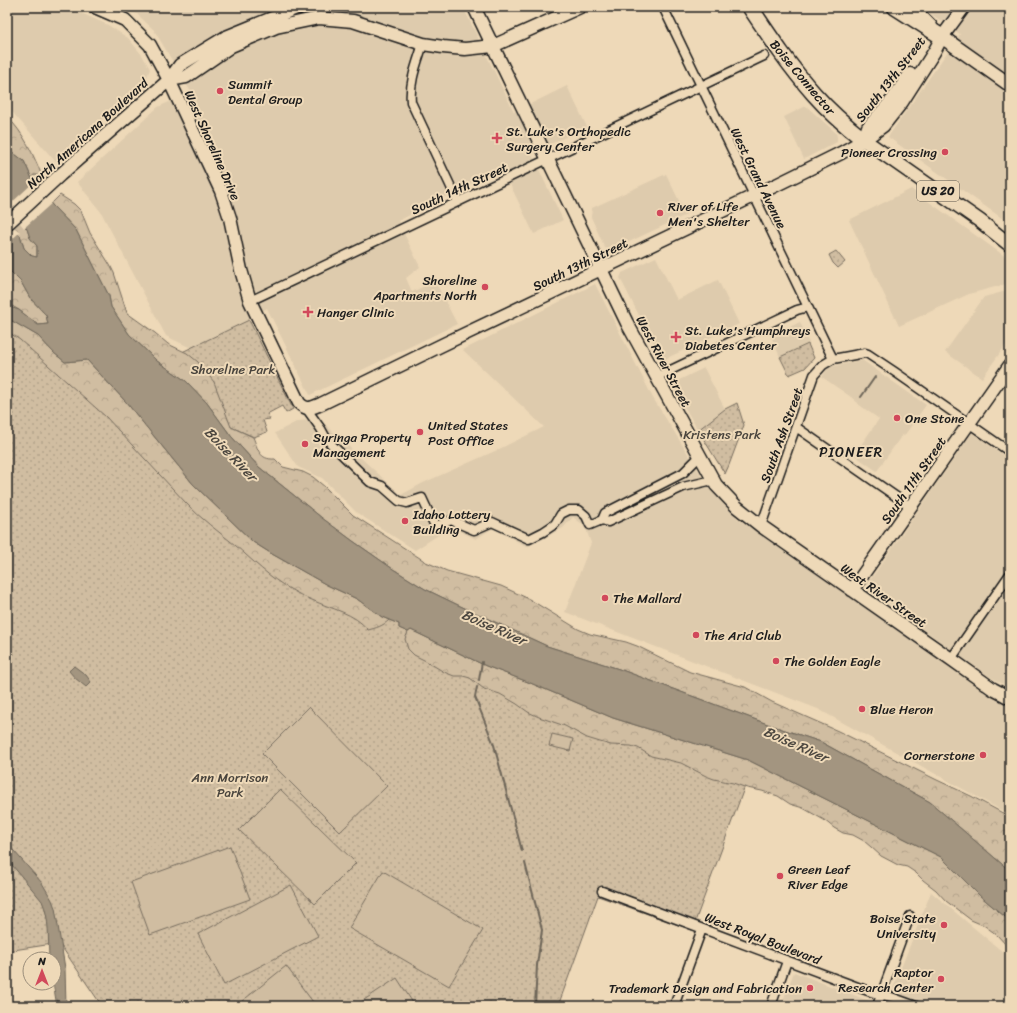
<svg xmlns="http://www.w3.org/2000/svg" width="1017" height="1013" font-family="Sriracha,sans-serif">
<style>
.built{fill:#decbad}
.green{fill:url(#green-dots);stroke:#766c5e}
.forest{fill:url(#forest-crowns);stroke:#766c5e}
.pitch{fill:#d0bda1;stroke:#766c5e}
.water{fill:#a39580;stroke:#6d6558}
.pier{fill:#eed9b8}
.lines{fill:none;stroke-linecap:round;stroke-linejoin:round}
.stream{stroke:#6d6558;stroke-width:2}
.street-casing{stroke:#1c1c1c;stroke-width:11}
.secondary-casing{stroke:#1c1c1c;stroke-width:15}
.primary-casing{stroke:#1c1c1c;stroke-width:16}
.highway-casing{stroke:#1c1c1c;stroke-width:18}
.street{stroke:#eed9b8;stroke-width:8}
.secondary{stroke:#eed9b8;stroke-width:12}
.primary{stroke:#eed9b8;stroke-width:13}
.highway{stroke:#eed9b8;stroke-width:15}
.poi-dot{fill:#d1495b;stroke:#eed9b8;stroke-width:1.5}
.labels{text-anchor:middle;stroke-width:4;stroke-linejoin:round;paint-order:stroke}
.shield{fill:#eed9b8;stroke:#5b554b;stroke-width:1}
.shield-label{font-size:12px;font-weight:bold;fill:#1c1c1c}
.street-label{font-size:13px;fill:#1c1c1c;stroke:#eed9b8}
.poi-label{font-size:13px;fill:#1c1c1c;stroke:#eed9b8;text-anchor:start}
.park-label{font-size:13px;fill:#49443d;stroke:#eed9b8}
.neighbourhood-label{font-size:14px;letter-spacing:1px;fill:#1c1c1c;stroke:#eed9b8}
.water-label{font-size:14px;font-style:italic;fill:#4b463f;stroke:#eed9b8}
</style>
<defs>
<pattern id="green-dots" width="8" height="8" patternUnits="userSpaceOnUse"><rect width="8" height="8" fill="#d0bda1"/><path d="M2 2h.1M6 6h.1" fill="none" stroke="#b2a28a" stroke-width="1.8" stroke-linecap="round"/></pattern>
<pattern id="forest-crowns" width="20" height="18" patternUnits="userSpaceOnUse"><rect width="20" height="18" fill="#d0bda1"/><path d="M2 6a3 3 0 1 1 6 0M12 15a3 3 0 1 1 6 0" fill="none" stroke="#b2a28a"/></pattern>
</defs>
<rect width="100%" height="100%" fill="#eed9b8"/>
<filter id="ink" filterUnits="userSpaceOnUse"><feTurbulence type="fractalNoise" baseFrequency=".025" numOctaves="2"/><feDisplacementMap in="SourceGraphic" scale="8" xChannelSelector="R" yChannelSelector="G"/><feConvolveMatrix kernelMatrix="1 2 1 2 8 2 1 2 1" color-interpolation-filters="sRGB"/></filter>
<g filter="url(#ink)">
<path class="built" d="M16,7H52L81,13L108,25L128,38L142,55L150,69L145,82L55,161L7,106V15Z
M125,7H463L514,112L567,86L587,127L531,153L563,220L534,234L502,168L398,221L420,267L406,278L412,292L435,281L457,324L310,395L267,308L249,320L191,348L166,336L101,212L77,182L158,107L191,92L154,30L137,14Z
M921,7H1010V224L888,137L960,34Z
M806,106L836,133L837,137V142L804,159L784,117Z
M666,174L686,215L612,250L605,248L591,217L592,208Z
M911,189L1010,260V283L969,294L899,326L849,220Z
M656,257L677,300L718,280L739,324L665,359L649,335L620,278L622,273Z
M595,284L653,398L711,491L737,518L848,594L977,687L1010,706V815L818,709L565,612L591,543L585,526L573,517L563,528L527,547L493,528L476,539L451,527L415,550L357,513L322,478L298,467L275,433L298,421L319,419L401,495L423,483L495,451L544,427L463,350Z
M1010,290V339L982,378L945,352L984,297Z
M800,322L809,343L780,357L771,336Z
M862,360L926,405L904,436L902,435L877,471L854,455L879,419L858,404V403L851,397L822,377L829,367Z
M704,368L725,409L698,430L671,384Z
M972,433L1010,460V688L987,675L950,649L866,586Z
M931,892L1010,958V1006H886Z
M794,972L869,1001L867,1006H781Z"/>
<path class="green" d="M836,251L845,262L838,268L833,263L829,255Z
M7,318L150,432L193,484L382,617L399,624V628L408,632L411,630L750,772L692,930L598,896L558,1006H102L59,943L7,951Z
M249,320L293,409L286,413L282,406L267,414L270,419L263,420L267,432L254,437L231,427L180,353Z
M808,344L814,358L805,368L789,375L780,357Z
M737,403L744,425L729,465L725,474L698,430L725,409Z"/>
<path class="forest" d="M7,117C23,131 34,156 42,176L34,175L33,181L24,161L7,148Z
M60,195L74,204L81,211L90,233L110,265L114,273L127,313L155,333L168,344L187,353L198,362L214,382L231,427L253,437C258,449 259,460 275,459L283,467L303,472L313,477L325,487L353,515L426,562L447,571L501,586L529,599L578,629L590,634L626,642L637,646L690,672L745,687L772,702L838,731L937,780L971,796L1010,817V871L930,802L821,742L770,725L619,669L547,646L458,605L425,589L393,569L353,541L322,518L259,467L231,436L207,403L186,381L157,361L129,334L111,307L109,296L76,230L51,204Z
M7,204L27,229L30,238L37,246V257L32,256L24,248L20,235L7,224Z
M7,268L21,282L30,298L46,315L48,324L38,325L19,310L7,303Z
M7,318L38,336L54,353L65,362L87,360L126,402L193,484L253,542L272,554L327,585L357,599L382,617L389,620C383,626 376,628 368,630C355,613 331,609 312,600C304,597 297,593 290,589C270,578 252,560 235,545C218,531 201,519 186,503L106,417L20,340L7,331Z
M411,630L486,666L528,682L613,718L748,760L941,857L979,895L1010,921V948L1007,946L997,935L985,926L971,920L946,901L936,890L923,880L916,873L907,867L898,865L881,856L871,847L864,841L853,835L843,833L834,828L824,820L803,808L790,804L778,796L762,791L747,788L733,783L714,779L706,776L681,763L651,756L638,748L631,746L611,745L600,742L587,738L565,726L539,717L528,712L517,704L500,694L484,689L470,678L463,676H454L444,672L426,661L414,655L408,649L405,639L408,632Z"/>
<path class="pitch" d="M309,707L387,786L340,832L262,754Z
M552,734L573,739L570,751L549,746Z
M280,789L356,863L315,904L239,830Z
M230,846L250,899L150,935L131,882Z
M383,871L483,930L449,986L349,928Z
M291,885L318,936L224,985L198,934Z
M286,966L316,1006H236Z
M397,978L415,1006H355Z"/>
<path class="water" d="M7,148L24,161L33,181L53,206L76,230L109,296L111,307L129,334L157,361L186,381L207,403L231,436L259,467L322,518L353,541L393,569L425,589L458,605L547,646L619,669L770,725L821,742L930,802L1010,871V921L979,895L941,857L748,760L613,718L528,682L486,666L411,630L408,632L399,628V624L382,617L357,599L327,585L272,554L253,542L193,484L126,402L87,360L65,362L54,353L38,336L7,318V306L19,310L38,325L48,324L46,315L30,298L21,282L7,268V224L20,235L24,248L32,256L37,257V246L30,238L27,229L7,204Z
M74,666L86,675L91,682L86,687L75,678L69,671Z
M7,843L42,883L52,900L55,908L65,968L66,1006H57L53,983H54V959H49C48,940 50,919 42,901L7,859Z"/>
<path class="pier" d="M35,181L53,202L24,228L7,207Z
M7,222L20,232L7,244Z"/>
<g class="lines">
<path class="stream" d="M861,397L875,377
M479,680L482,662
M477,687L475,697L494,745L522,851
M525,863L542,930L537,965L535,1006"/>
<g class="street-casing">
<path id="street" d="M663,7L833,359
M423,44C417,63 409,82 411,102L458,202
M250,301L764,56
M656,377L797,310L808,307
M306,408L321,429L327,440L370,482L382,486L399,501L407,503L422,498L434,524L440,525L451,520L474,530L492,522L529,539L543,532L555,524L561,514L569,510H579L586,516L590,525L602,520L608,522L683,487L713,480
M796,427L911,507
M602,520L605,513L683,473L700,456
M761,526L814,375L823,365L833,359L865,353L868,354L895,372L1010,452
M951,659L1010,574
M602,891L871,992L891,997L916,1006
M674,1006L702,929
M771,1006L787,961
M877,1006L910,916"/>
</g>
<g class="secondary-casing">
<path id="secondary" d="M95,7L125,20L150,45L169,80L221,191L230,218L241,270L250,301L299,403C307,411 311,408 321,404L444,344L762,192L841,153L864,140L883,126L902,102L934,52L942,37L964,7
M474,7L627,323L716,485L737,507L761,526L951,659L993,689L1010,698
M912,7L931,26
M169,80L186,77L231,46L276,27L319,18L353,21L423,44L443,47L465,49L493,46L580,7
M865,136L868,127L892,100L910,74
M7,224L60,175L169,80L180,65L226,37L299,7
M852,590L1010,365"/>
</g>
<g class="primary-casing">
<path id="primary" d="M942,37L1010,85
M864,140L980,221L1010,245"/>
</g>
<g class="highway-casing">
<path id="highway" d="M750,7C770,37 790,67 814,94C829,111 846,126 864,140
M895,7L942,37"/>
</g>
<use href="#street" class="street"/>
<use href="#secondary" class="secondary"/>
<use href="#primary" class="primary"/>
<use href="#highway" class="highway"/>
</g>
</g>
<g class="poi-dot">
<circle cx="220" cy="91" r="4"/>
<path d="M495 132h4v4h4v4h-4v4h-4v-4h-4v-4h4z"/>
<circle cx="945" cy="152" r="4"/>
<circle cx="660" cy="213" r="4"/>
<circle cx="485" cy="287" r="4"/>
<path d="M306 306h4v4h4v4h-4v4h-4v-4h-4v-4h4z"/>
<path d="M674 331h4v4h4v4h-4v4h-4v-4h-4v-4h4z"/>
<circle cx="897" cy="418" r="4"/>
<circle cx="420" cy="432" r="4"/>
<circle cx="305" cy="444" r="4"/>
<circle cx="405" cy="521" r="4"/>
<circle cx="605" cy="598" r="4"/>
<circle cx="696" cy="635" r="4"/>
<circle cx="776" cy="661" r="4"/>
<circle cx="862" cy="709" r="4"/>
<circle cx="983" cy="755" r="4"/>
<circle cx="780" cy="876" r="4"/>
<circle cx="944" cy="925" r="4"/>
<circle cx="941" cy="979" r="4"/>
<circle cx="810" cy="988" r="4"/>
</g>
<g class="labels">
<rect class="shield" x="917" y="181" width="42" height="20" rx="3"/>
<g class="shield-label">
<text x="938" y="195">US 20</text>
</g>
<g class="street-label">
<text transform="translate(803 77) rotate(50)" y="5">Boise Connector</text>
<text transform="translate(890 79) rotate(-52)" y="5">South 13th Street</text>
<text transform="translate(87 133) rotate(-42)" y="5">North Americana Boulevard</text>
<text transform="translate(213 145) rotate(66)" y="5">West Shoreline Drive</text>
<text transform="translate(759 178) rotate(64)" y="5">West Grand Avenue</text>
<text transform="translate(459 188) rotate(-25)" y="5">South 14th Street</text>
<text transform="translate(580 264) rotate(-26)" y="5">South 13th Street</text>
<text transform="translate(664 361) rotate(62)" y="5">West River Street</text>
<text transform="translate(781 435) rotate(-70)" y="5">South Ash Street</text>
<text transform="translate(913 480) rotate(-55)" y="5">South 11th Street</text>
<text transform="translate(884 595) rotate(35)" y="5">West River Street</text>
<text transform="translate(763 938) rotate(21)" y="5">West Royal Boulevard</text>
</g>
<g class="poi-label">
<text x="228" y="89">Summit<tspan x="228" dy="15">Dental Group</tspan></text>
<text x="506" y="136">St. Luke's Orthopedic<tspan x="506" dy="15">Surgery Center</tspan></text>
<text x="937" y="157" text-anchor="end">Pioneer Crossing</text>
<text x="668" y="211">River of Life<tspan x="668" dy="15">Men's Shelter</tspan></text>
<text x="477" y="285" text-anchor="end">Shoreline<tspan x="477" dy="15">Apartments North</tspan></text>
<text x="317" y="317">Hanger Clinic</text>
<text x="685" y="335">St. Luke's Humphreys<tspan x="685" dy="15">Diabetes Center</tspan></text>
<text x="905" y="423">One Stone</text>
<text x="428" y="430">United States<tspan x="428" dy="15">Post Office</tspan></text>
<text x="313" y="442">Syringa Property<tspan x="313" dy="15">Management</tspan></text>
<text x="413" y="519">Idaho Lottery<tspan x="413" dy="15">Building</tspan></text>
<text x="613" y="603">The Mallard</text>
<text x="704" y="640">The Arid Club</text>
<text x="784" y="666">The Golden Eagle</text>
<text x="870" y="714">Blue Heron</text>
<text x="975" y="760" text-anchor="end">Cornerstone</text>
<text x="788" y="874">Green Leaf<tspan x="788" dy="15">River Edge</tspan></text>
<text x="936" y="923" text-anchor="end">Boise State<tspan x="936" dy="15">University</tspan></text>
<text x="933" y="977" text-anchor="end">Raptor<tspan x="933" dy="15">Research Center</tspan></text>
<text x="802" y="993" text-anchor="end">Trademark Design and Fabrication</text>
</g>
<g class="park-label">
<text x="233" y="374">Shoreline Park</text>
<text x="722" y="439">Kristens Park</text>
<text x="230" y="782">Ann Morrison<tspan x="230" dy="15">Park</tspan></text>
</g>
<g class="neighbourhood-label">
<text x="851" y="457">PIONEER</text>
</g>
<g class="water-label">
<text transform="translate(231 454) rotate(46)" y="5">Boise River</text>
<text transform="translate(494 627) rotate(24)" y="5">Boise River</text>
<text transform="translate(796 744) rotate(24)" y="5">Boise River</text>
</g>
</g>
<rect width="1017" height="1013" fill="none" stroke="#eed9b8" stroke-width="24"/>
<rect x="12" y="12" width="993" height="989" fill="none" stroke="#1c1c1c" stroke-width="1.5" filter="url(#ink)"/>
<g transform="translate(42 971)"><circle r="19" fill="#eed9b8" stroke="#9a8d7a"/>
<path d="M0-3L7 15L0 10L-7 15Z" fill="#d1495b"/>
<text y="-6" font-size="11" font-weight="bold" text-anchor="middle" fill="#1c1c1c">N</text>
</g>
</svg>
